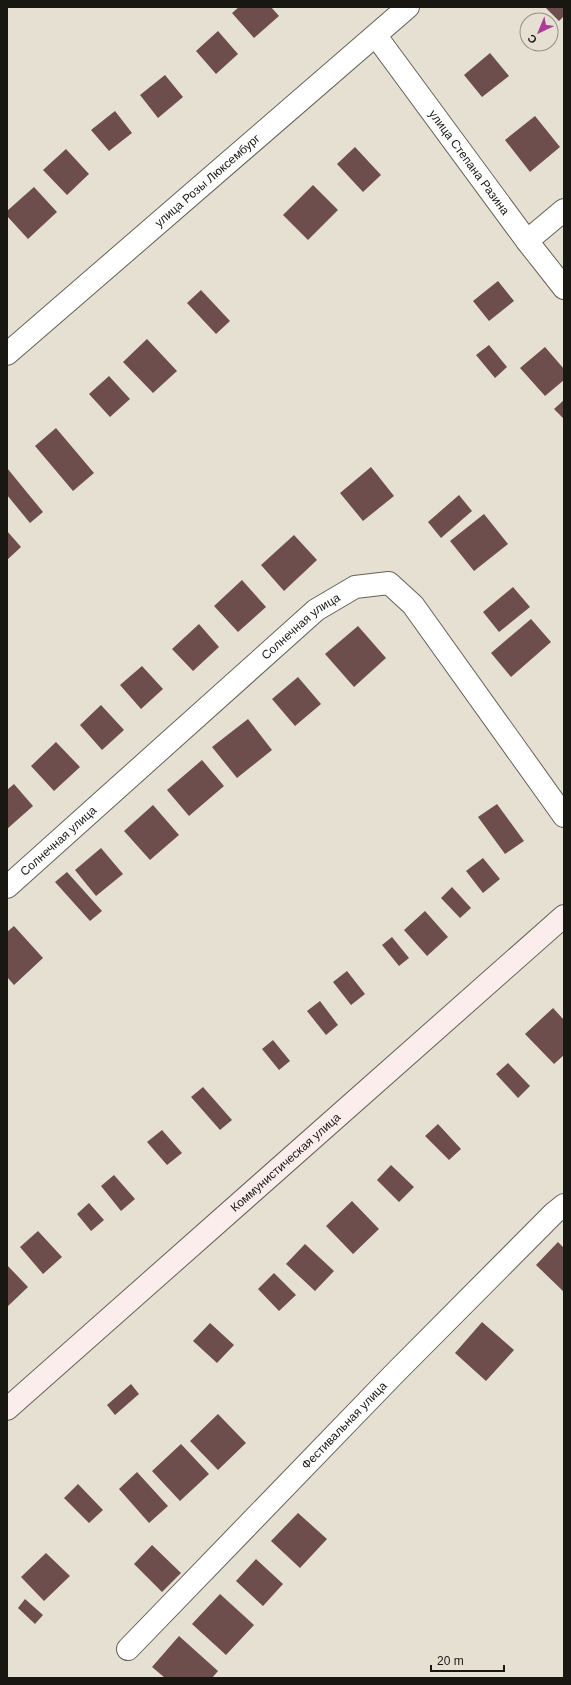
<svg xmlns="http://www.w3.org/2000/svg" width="571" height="1685" font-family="Arial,sans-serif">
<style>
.building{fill:#6d4e4c}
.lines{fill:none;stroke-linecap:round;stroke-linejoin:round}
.street-casing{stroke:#666156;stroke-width:24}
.secondary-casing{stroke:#666156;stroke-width:24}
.street{stroke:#fff;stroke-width:22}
.secondary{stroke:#fceded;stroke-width:22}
.labels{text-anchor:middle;stroke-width:4;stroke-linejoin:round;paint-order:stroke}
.street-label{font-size:12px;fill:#191712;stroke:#e6e0d3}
</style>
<rect width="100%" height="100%" fill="#e6e0d3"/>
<path class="building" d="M239,7H271L279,16L254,38L232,13Z
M545,7H564V16L559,21Z
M218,31L238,54L216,74L196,51Z
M490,53L509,76L482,97L464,75Z
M165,75L183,97L158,118L140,95Z
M115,111L132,133L109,151L91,130Z
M535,116L560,147L530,172L505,140Z
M355,147L381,175L363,192L337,164Z
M66,149L89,174L67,195L43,170Z
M313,185L338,210L308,240L283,215Z
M34,187L57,212L28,239L7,216V211Z
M498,281L514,301L489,321L473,301Z
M201,290L230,321L216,334L187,303Z
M147,339L177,371L153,393L123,362Z
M489,345L507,367L495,378L476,355Z
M545,347L564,369V380L545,396L520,368Z
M109,376L130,399L110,417L89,394Z
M564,400V419L554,409Z
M56,428L94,473L73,491L35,446Z
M371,467L394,496L363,521L340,493Z
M7,468L43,512L30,523L7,495Z
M459,495L472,511L441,538L428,522Z
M484,514L508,544L474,571L450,541Z
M7,531L21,547L7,560Z
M294,535L317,560L284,591L261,565Z
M242,580L266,607L238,632L214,606Z
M513,587L530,607L499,632L483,612Z
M531,619L551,642L511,677L491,653Z
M199,624L219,647L193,671L172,649Z
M358,626L386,658L354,687L325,654Z
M142,666L163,689L141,709L120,685Z
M298,677L321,704L295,726L272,699Z
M101,705L124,730L102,750L80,725Z
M248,719L272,750L237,778L212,747Z
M56,742L80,767L54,791L31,766Z
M202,760L224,786L189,816L167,790Z
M14,784L33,806L7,829V790Z
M497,804L524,841L505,854L478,817Z
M153,805L179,835L150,860L124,831Z
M101,848L123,874L96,896L75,870Z
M483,858L500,879L483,893L466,871Z
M67,872L102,911L90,921L55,882Z
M452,887L471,908L460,918L441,898Z
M425,911L448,937L427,956L404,930Z
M14,926L43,958L14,985L7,977V932Z
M392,937L409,958L399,966L382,945Z
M347,971L365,994L351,1005L333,982Z
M320,1001L338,1025L326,1035L307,1011Z
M553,1008L564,1020V1055L554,1064L525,1034Z
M273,1040L290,1061L279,1070L262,1049Z
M508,1063L530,1086L518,1098L496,1074Z
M203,1087L232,1120L220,1130L191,1097Z
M438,1124L461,1149L449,1160L425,1136Z
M162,1130L182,1153L167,1165L147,1142Z
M391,1165L414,1187L399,1202L377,1180Z
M114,1175L135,1199L121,1211L101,1186Z
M352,1201L379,1229L353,1254L326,1226Z
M89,1203L104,1220L91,1231L77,1214Z
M38,1231L62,1257L43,1274L20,1247Z
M558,1242L564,1248V1292L536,1265Z
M305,1244L334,1271L315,1291L286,1264Z
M7,1265L28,1287L7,1307Z
M274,1273L296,1295L279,1311L258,1289Z
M482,1322L514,1350L486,1381L455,1353Z
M210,1323L234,1345L217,1363L193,1341Z
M131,1384L139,1394L115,1415L107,1405Z
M218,1414L246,1443L218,1470L190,1441Z
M181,1444L209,1474L180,1501L152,1471Z
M137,1472L168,1506L149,1523L119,1489Z
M78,1484L103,1510L89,1523L64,1498Z
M298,1513L327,1539L300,1568L271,1541Z
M152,1545L181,1573L162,1592L134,1564Z
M46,1553L70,1576L44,1601L21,1577Z
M256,1559L283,1584L263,1606L236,1581Z
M220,1594L254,1625L226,1655L192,1624Z
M25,1599L43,1615L35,1624L18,1608Z
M179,1636L218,1671L212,1678H165L152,1667Z"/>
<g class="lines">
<g class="street-casing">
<g id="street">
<path id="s1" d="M376,36L527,241L564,288"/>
<path d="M527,241L564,210"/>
<path id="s2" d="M7,354L408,7"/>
<path id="s3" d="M7,887L316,610L355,587L389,583L413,605L564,816"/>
<path id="s4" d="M128,1649L393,1375L554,1213L564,1205"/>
</g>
</g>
<g class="secondary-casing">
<g id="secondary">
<path id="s5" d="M7,1409L564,916"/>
</g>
</g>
<use href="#street" class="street"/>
<use href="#secondary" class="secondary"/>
</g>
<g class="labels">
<g class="street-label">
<text dy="4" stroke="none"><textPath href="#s1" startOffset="157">улица Степана Разина</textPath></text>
<text dy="4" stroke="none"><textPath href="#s2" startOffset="265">улица Розы Люксембург</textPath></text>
<text dy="4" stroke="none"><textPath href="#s3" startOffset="393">Солнечная улица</textPath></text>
<text dy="4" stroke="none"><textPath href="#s3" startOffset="69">Солнечная улица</textPath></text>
<text dy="4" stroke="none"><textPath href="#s5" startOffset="372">Коммунистическая улица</textPath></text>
<text dy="4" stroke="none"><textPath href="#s4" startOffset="311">Фестивальная улица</textPath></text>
</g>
</g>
<rect width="571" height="1685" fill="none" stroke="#191712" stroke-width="16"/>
<g transform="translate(539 32) rotate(224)"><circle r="19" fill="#e6e0d3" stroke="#949086"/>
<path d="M0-3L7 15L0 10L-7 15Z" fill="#ad3c98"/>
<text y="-6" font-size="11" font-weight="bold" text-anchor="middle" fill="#191712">С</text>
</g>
<path d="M431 1665v6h73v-6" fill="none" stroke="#191712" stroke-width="2"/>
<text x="437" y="1665" font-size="12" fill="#191712" stroke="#e6e0d3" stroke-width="3" paint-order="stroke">20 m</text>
</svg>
